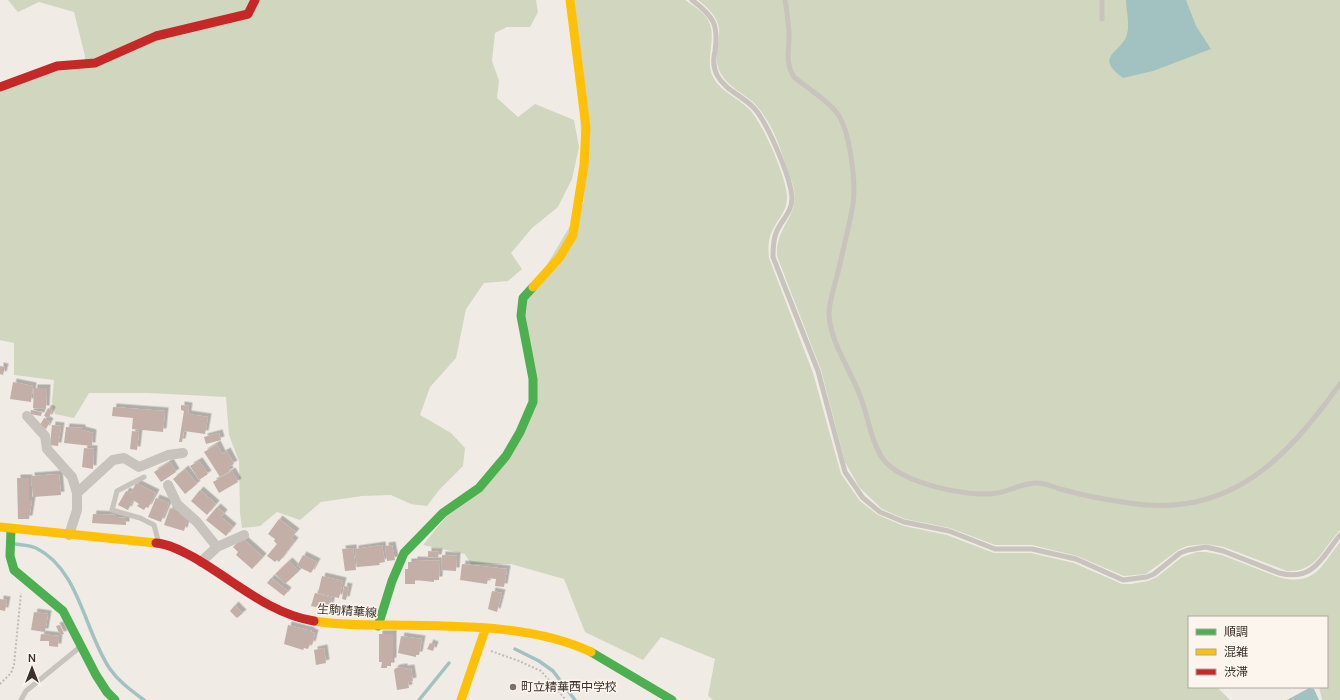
<svg xmlns="http://www.w3.org/2000/svg" width="1340" height="700" font-family="Manrope,'Noto Sans JP',sans-serif">
<style>
.green{fill:#d1d6bf}
.water{fill:#a1c2c1}
.lines{fill:none;stroke-linecap:round;stroke-linejoin:round}
.stream{stroke:#a1c2c1;stroke-width:3.5}
.building{fill:#c3afa7;filter:url(#shadow)}
.path{stroke:#c2bbb6;stroke-width:2;stroke-dasharray:2 2;stroke-linecap:butt}
.lane{stroke:#c9c3be;stroke-width:5}
.street{stroke:#c9c3be;stroke-width:10}
.fast{stroke:#4caf50;stroke-width:9}
.slow{stroke:#ffc107;stroke-width:9}
.jam{stroke:#c62828;stroke-width:9}
.poi-dot{fill:#7a716c;stroke:#fbf5ee;stroke-width:1.5}
.labels{text-anchor:middle;stroke-width:3;stroke-linejoin:round;paint-order:stroke}
.street-label{font-size:12px;fill:#3b302b;stroke:#fbf5ee}
.poi-label{font-size:12px;fill:#3b302b;stroke:#fbf5ee;text-anchor:start}
</style>
<defs>
<filter id="shadow"><feDropShadow dx="3.5" dy="-3.5" stdDeviation="0" flood-color="#0004"/></filter>
</defs>
<rect width="100%" height="100%" fill="#f0ebe5"/>
<path class="green" d="M8,0H536L538,12L530,27H507L495,33L492,61L499,81L497,98L518,117L535,104L574,120L579,147L572,179L558,207L532,228L511,253L522,269L508,281L484,283L466,309L456,358L430,387L420,415L451,433L465,448L463,466L439,490L427,506L411,504L391,495L362,496L321,502L300,520L277,512L260,526L242,528L240,513L239,461L229,435L226,397L148,393H89L74,418L55,414L52,402L54,380L14,375V343L0,340V85L85,61V56L74,12L39,2L18,12Z
M575,0H685C693,6 703,11 708,20C718,37 704,58 713,77C720,91 738,98 749,109C763,123 785,175 787,195C788,211 778,218 772,231C768,240 768,248 769,258L813,373L841,474L860,501L878,515L904,526L947,535L994,553H1031L1074,563L1122,584H1131L1148,581L1157,577L1182,557L1197,552H1206L1222,555L1278,577C1315,587 1321,566 1340,542V700H1322L1319,687H1327V617H1189V687H1217L1230,700H713L708,696L715,659L661,637L643,660L585,632L564,579L511,564H471L465,554L423,545L446,517L482,491L537,403L526,315L527,299L584,202Z
M698,0H1340V530C1323,548 1316,573 1287,571L1224,547L1206,544L1187,546L1178,550L1146,574L1124,576L1077,556L1032,545H995L950,528L905,519L882,509L859,487L845,462L821,370L777,256C775,224 803,217 792,182C782,155 775,125 755,104C745,94 728,87 721,74C705,45 739,31 698,0Z"/>
<path class="water" d="M1126,0H1186L1196,26L1211,49L1153,71L1123,78C1092,56 1123,52 1127,34C1130,24 1126,10 1126,0Z
M1309,688L1314,689L1319,700H1287Z"/>
<g class="lines">
<path class="stream" d="M15,544C21,545 30,545 36,548C80,570 84,631 110,669C119,682 132,691 144,700
M515,649L539,661L553,671L575,700
M419,700L449,663"/>
</g>
<path class="building" d="M0,366L5,367L3,375L0,374Z
M13,382L33,386L31,402L10,399Z
M34,388H47L46,409L33,408Z
M181,405L189,406L188,414L208,417L205,434L184,431L182,442H179L184,411L181,410Z
M113,407L165,411L163,432L132,429L133,418L112,416Z
M48,408L52,410L49,418L44,416Z
M31,410L42,412L41,416L30,414Z
M44,418L50,422L46,429L40,425Z
M52,425L61,426L58,446L50,445Z
M66,427L82,428V430L93,433L92,446L64,443Z
M132,431L139,432L137,450L130,449Z
M219,433L221,440L206,444L204,437Z
M217,444L222,454L227,451L234,464L228,467L230,471L220,477L204,452Z
M84,448L94,449L93,469L82,467Z
M199,461L208,474L199,480L190,466Z
M170,462L176,472L161,482L154,472Z
M185,469L197,484L185,494L173,479Z
M232,471L238,482L219,493L213,482Z
M59,474L61,495L33,497L31,476Z
M17,478H29V500H32L29,519H18Z
M136,483L156,493L148,508L146,507L144,510L137,506L139,504L133,500L128,510L118,505L126,491L131,493Z
M200,490L216,504L207,515L191,501Z
M156,498L169,503L161,522L148,517Z
M217,507L224,513L221,517L233,527L226,536L206,520Z
M170,508L181,512L180,515L188,517L184,531L164,525Z
M93,514L116,515V517L126,518V525L92,523Z
M279,519L296,532L291,538L295,541L279,562L277,560L275,562L267,556L277,544L274,541L275,539L268,534Z
M242,538L263,557L252,569L236,555L238,552L233,547Z
M382,545L385,562L379,563L380,565L357,567L355,549Z
M392,545L395,560L387,561L385,546Z
M353,548L356,570L345,571L342,549Z
M428,551L439,552L438,558L428,557Z
M303,555L317,562L311,573L297,566Z
M442,555L457,556L456,571L441,570Z
M414,560L440,561L439,580H434V582L415,580V584H405V569H408V562H414Z
M289,561L299,571L285,584L275,574Z
M462,564L507,569L504,587L495,586L496,579L488,578L487,584L460,580Z
M322,576L343,581L339,598L318,593Z
M271,578L288,591L284,596L267,583Z
M344,586L349,587L346,600L342,599Z
M492,591L502,593L497,612L488,609Z
M315,593L332,598L330,606L326,605L325,609L311,606Z
M0,599L7,600L5,611L0,610Z
M235,605L243,613L237,618L230,611Z
M34,612L48,614L45,632L31,630Z
M60,625L64,634L60,635L56,626Z
M288,625L312,631L311,632L315,633L312,645L310,644L308,649L304,648L303,650L284,644Z
M41,634L59,636L58,647L49,646V641H40Z
M379,634H393V661H391V666H387V668H381L382,662H379Z
M401,636L422,639L419,655H416V657L398,653Z
M430,643L435,645L433,651L427,649Z
M324,648L326,663L316,665L314,650Z
M404,667V669L411,668L413,681L408,682L409,688L397,690L394,670L396,668Z"/>
<g class="lines">
<path class="path" d="M491,651L519,661L541,671L566,700
M0,684L11,673L14,665L21,593"/>
<path class="lane" d="M692,0C713,16 719,24 715,51C713,59 713,67 717,75C724,89 742,96 753,107C767,121 791,178 792,198C792,213 781,220 776,233C773,241 773,249 773,257L818,371L845,472L863,498L880,512L904,522L949,531L995,549H1032L1076,559L1123,580L1147,577L1154,574L1180,553L1188,550L1206,547L1223,551L1279,573C1314,582 1322,557 1340,535
M785,0C787,10 788,21 789,31C790,48 784,61 794,77C807,88 826,99 837,113C850,130 856,182 853,204C850,224 844,244 840,264C837,278 829,300 829,314C830,341 849,368 859,393C868,414 870,440 883,459C901,483 968,498 997,493C1011,491 1024,482 1038,483C1045,483 1053,487 1060,489C1082,495 1106,500 1129,503C1230,519 1286,459 1340,384
M1102,0V19
M144,477L117,491L112,510L140,518L154,525L158,540
M21,700L26,691L80,647"/>
<path class="street" d="M27,416L45,436L47,449L72,477L77,493
M168,485L177,504L197,522L217,547
M69,535L77,510V493L113,460L124,458L139,467L168,455L183,453
M201,562L217,547L244,535"/>
<path class="fast" d="M11,529L10,556L14,570L63,611L96,675L107,692L115,700
M378,626L392,581L404,553L443,513L479,488L506,456L520,432L533,402V379L521,316L523,298L533,287
M591,652L672,700"/>
<path class="slow" d="M533,287L560,257L573,235L584,165L586,127L570,0
M0,527L156,543
M314,621C339,625 364,625 390,625C454,626 532,624 591,652
M461,700L485,630"/>
<path class="jam" d="M0,87L57,66L95,63L156,36L248,14L255,0
M156,543C169,544 182,551 193,557C232,579 269,614 314,621"/>
</g>
<circle class="poi-dot" cx="513" cy="687" r="4"/>
<g class="labels">
<g class="street-label">
<text transform="translate(347 611) rotate(4)" y="4">生駒精華線</text>
</g>
<g class="poi-label">
<text x="521" y="691">町立精華西中学校</text>
</g>
</g>
<rect x="1188" y="616" width="140" height="72" fill="#fbf5ee" stroke="#aea6a0"/>
<rect x="1196" y="629" width="20" height="6" fill="#4caf50" stroke="#aea6a0"/>
<text x="1224" y="636" font-size="12" fill="#3b302b">順調</text>
<rect x="1196" y="649" width="20" height="6" fill="#ffc107" stroke="#aea6a0"/>
<text x="1224" y="656" font-size="12" fill="#3b302b">混雑</text>
<rect x="1196" y="669" width="20" height="6" fill="#c62828" stroke="#aea6a0"/>
<text x="1224" y="676" font-size="12" fill="#3b302b">渋滞</text>
<g transform="translate(32 668)" stroke="#fbf5ee" stroke-width="3" paint-order="stroke">
<path d="M0-3L7 15L0 10L-7 15Z" fill="#3b302b"/>
<text y="-6" font-size="11" font-weight="bold" text-anchor="middle" fill="#3b302b">N</text>
</g>
</svg>
